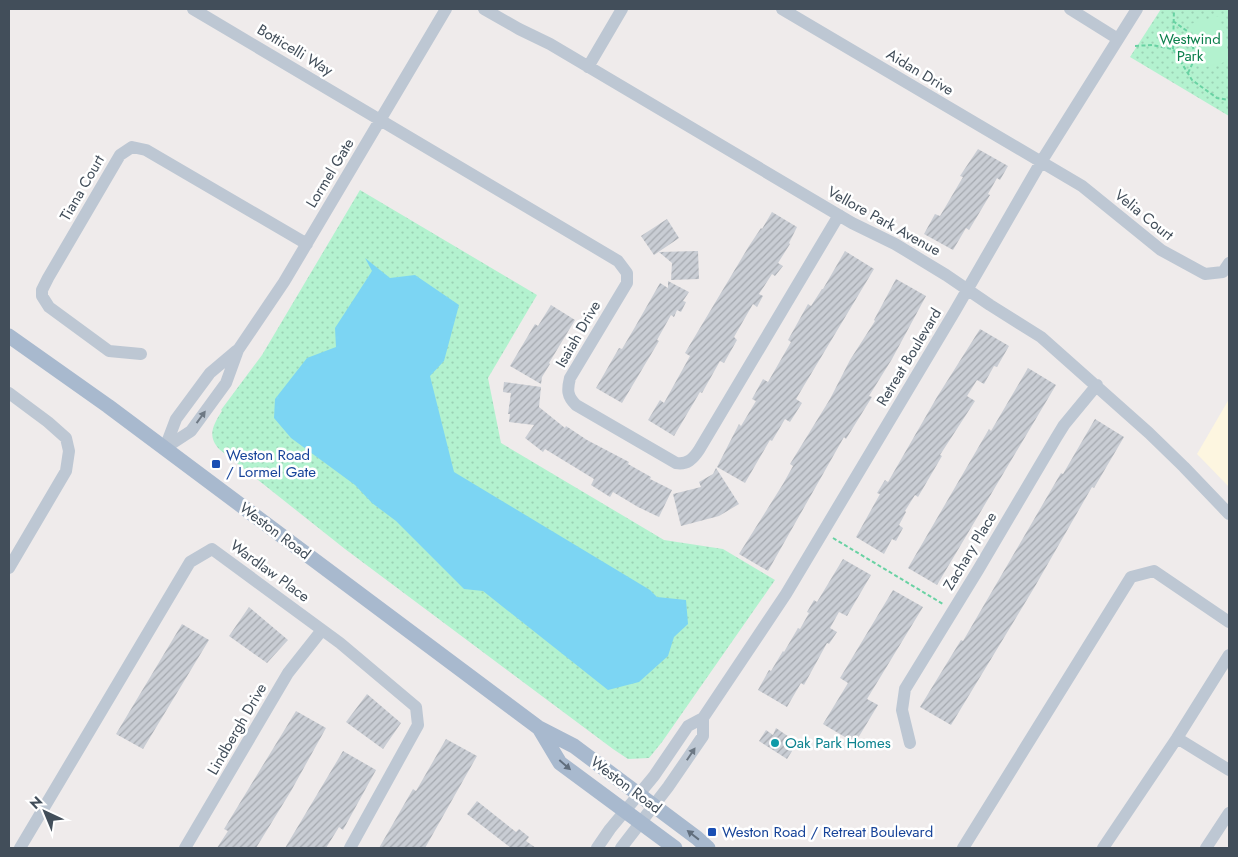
<svg xmlns="http://www.w3.org/2000/svg" width="1238" height="857" font-family="Jost,sans-serif">
<style>
.commercial{fill:#fdf6e0}
.park{fill:url(#park-dots)}
.garden{fill:#b3f2cf}
.water{fill:#7cd5f3}
.building{fill:url(#building-hatch)}
.lines{fill:none;stroke-linecap:round;stroke-linejoin:round}
.path{stroke:#69d2a3;stroke-width:2;stroke-dasharray:4 2.5;stroke-linecap:butt}
.minor{stroke:#bdc7d3;stroke-width:12}
.major{stroke:#a8b9ce;stroke-width:15}
.oneway{fill:#6d7884}
.oneway2{fill:#616e7d}
.transit-dot{fill:#1a4fb4;stroke:#fff;stroke-width:2}
.culture-dot{fill:#0f9aa8;stroke:#fff;stroke-width:2}
.labels{text-anchor:middle;stroke-width:5;stroke-linejoin:round;paint-order:stroke}
.park-label{font-size:15px;fill:#0e804d;stroke:#fff}
.street-label{font-size:15px;fill:#424e5a;stroke:#fff}
.transit-label{font-size:15px;fill:#164399;stroke:#fff;text-anchor:start}
.culture-label{font-size:15px;fill:#0d838f;stroke:#fff;text-anchor:start}
</style>
<defs>
<pattern id="park-dots" width="8" height="8" patternUnits="userSpaceOnUse" patternTransform="scale(1.25)"><rect width="8" height="8" fill="#b3f2cf"/><path d="M2 2h.1M6 6h.1" fill="none" stroke="#9bd1b4" stroke-width="1.8" stroke-linecap="round"/></pattern>
<pattern id="building-hatch" width="6" height="6" patternUnits="userSpaceOnUse" patternTransform="scale(1.25)"><rect width="6" height="6" fill="#c9cdd4"/><path d="M-1 1l2-2M0 6l6-6M5 7l2-2" fill="none" stroke="#a5a9af"/></pattern>
</defs>
<rect width="100%" height="100%" fill="#efebeb"/>
<path class="commercial" d="M1229,399V487L1197,454Z"/>
<path class="park" d="M1161,9H1229V116L1130,57Z
M360,190L537,295L488,378L501,443L664,540L723,549L775,580L662,742L649,758L628,759L613,749L345,549L219,449C207,436 213,425 222,411L221,410L262,355Z"/>
<path class="garden" d="M1219,16L1229,55V61L1202,68L1190,24Z"/>
<path class="water" d="M365,258L390,278L415,275L459,305L444,361L430,376L454,472L650,590L657,597L686,600L688,624L674,637L668,656L639,682L608,690L483,591L464,589L396,521L372,503L355,485L291,438L274,418L275,399L307,358L336,347L335,328L372,271Z"/>
<path class="building" d="M978,149L1008,166L1000,180L997,178L988,194L990,195L969,230L966,228L953,250L924,234L935,214L940,216L963,177L960,176Z
M772,212L797,227L789,243L790,244L778,263L783,266L775,276L772,274L759,294L763,296L757,307L753,304L734,337L737,340L724,363L720,361L702,393L700,392L674,436L648,420L660,400L664,403L690,356L685,353L749,246L761,228L762,229Z
M667,219L679,238L654,255L641,236Z
M698,251L699,279L671,280L672,263L659,252Z
M845,251L874,269L796,399L802,403L790,422L785,419L772,441L770,440L745,483L717,467L739,424L741,426L756,401L752,399L763,379L768,382L791,342L788,340L808,304L811,306L822,289H823Z
M896,279L926,296L892,359L869,396L872,397L846,439L844,437L768,571L739,554L783,484L793,466L790,464L830,399L850,360L875,321L874,320Z
M668,281L689,292L683,301L686,302L681,312L677,310L674,317L671,315L657,340L659,341L622,403L596,388L619,348L622,349L635,327L660,283L668,288Z
M551,305L575,320L549,363L550,364L542,377L541,384L510,366L535,324L538,326Z
M980,329L1009,346L997,367L994,366L984,384L977,380L967,396L975,401L940,455L942,456L918,497L915,495L905,511L906,512L899,525L903,528L896,541L892,539L884,554L856,537L880,494L877,493L885,480L888,482L937,397Z
M1028,368L1056,385L937,585L908,568L989,429L991,431Z
M504,382L541,387L539,407L565,428L566,426L587,440L629,462L628,464L651,477L650,479L672,490L659,517L638,507L613,492L610,497L591,485L594,479L545,449L543,452L525,438L534,425L509,422L510,414H508L511,393L503,392Z
M1095,419L1124,437L1094,488L1092,487L1034,588L951,725L920,707L961,640L963,641L1061,473L1063,474Z
M716,468L739,504L719,516L681,526L673,494L701,487L699,482L713,474Z
M843,559L871,575L847,616L839,612L830,628L837,632L829,644L827,643L804,685L801,683L787,707L758,690L769,670L771,671L783,651L784,652L798,628L800,629L809,613L807,612L814,600L817,602Z
M893,590L923,607L867,699L878,705L855,743L823,724L848,683L840,678Z
M249,607L288,640L267,663L229,636Z
M182,624L209,640L143,749L116,734Z
M367,694L401,723L383,749L346,722Z
M296,711L326,728L291,791L256,848H217L228,831L224,829Z
M776,728L792,739L788,744L794,748L787,759L759,741L766,730L773,735Z
M446,739L477,756L425,848H379L413,789L416,791Z
M343,751L376,770L343,830L339,827L326,848H285Z
M477,801L516,832L519,829L529,837L526,841L536,848H511L467,814Z"/>
<g class="lines">
<path class="path" d="M1173,21L1187,31L1196,56L1188,73
M1135,46L1152,45L1173,49L1192,80L1217,98L1229,100
M1173,49L1174,9
M833,538L943,604"/>
<path class="minor" d="M193,9L618,261L627,273V283L570,378C567,390 567,396 576,405L676,463C687,465 693,459 699,450L839,215
M484,9L519,29L550,44L852,223L895,244L946,275L990,305L1041,337L1149,433L1184,467L1229,514
M782,9L1082,186L1161,250L1205,274L1223,272L1229,263
M1070,9L1118,39
M588,67L622,9
M141,354L109,351L49,307L42,296V290L48,278L120,155L132,147L146,150L307,244
M9,393L48,422L66,438L69,451L66,471L9,568
M165,448L191,431L226,383L238,350L284,282L446,9
M165,448L176,419L210,373L236,351
M1177,738L1229,770
M910,743L902,710L905,689L978,570L1056,438L1064,425L1097,385
M20,848L190,562L212,549L340,643L416,707L418,725L350,848
M185,848L288,673L322,630
M597,848L610,829L654,776L688,726L703,718L786,594L955,311L1041,162L1137,9
M621,848L668,787L703,736V718
M963,848L1131,577L1154,571L1229,622
M1103,848L1177,738L1229,655
M1206,848L1229,813"/>
<path class="major" d="M9,336L108,406L539,728L574,746L697,838L708,848
M539,728L560,763L675,848"/>
</g>
<defs><path id="oneway-solid" d="M-6-.8H1V-3.2L6.5 0L1 3.2V.8H-6Z" transform="scale(1.25)"/></defs>
<g class="oneway">
<use href="#oneway-solid" transform="translate(201 417) rotate(-54)"/>
<use href="#oneway-solid" transform="translate(691 754) rotate(-56)"/>
</g>
<g class="oneway2">
<use href="#oneway-solid" transform="translate(565 765) rotate(41)"/>
<use href="#oneway-solid" transform="translate(693 835) rotate(-142)"/>
</g>
<g class="transit-dot">
<rect x="211" y="459" width="10" height="10" rx="2.5"/>
<rect x="707" y="827" width="10" height="10" rx="2.5"/>
</g>
<circle class="culture-dot" cx="775" cy="743" r="5"/>
<g class="labels">
<g class="park-label">
<text x="1190" y="44">Westwind<tspan x="1190" dy="17">Park</tspan></text>
</g>
<g class="street-label">
<text transform="translate(295 50) rotate(31)" y="5">Botticelli Way</text>
<text transform="translate(920 72) rotate(31)" y="5">Aidan Drive</text>
<text transform="translate(330 173) rotate(-59)" y="5">Lormel Gate</text>
<text transform="translate(82 188) rotate(-60)" y="5">Tiana Court</text>
<text transform="translate(1144 215) rotate(39)" y="5">Velia Court</text>
<text transform="translate(884 221) rotate(29)" y="5">Vellore Park Avenue</text>
<text transform="translate(578 334) rotate(-60)" y="5">Isaiah Drive</text>
<text transform="translate(909 357) rotate(-59)" y="5">Retreat Boulevard</text>
<text transform="translate(275 531) rotate(37)" y="5">Weston Road</text>
<text transform="translate(970 551) rotate(-59)" y="5">Zachary Place</text>
<text transform="translate(270 571) rotate(36)" y="5">Wardlaw Place</text>
<text transform="translate(237 729) rotate(-60)" y="5">Lindbergh Drive</text>
<text transform="translate(626 785) rotate(37)" y="5">Weston Road</text>
</g>
<g class="transit-label">
<text x="226" y="460">Weston Road<tspan x="226" dy="17">/ Lormel Gate</tspan></text>
<text x="722" y="837">Weston Road / Retreat Boulevard</text>
</g>
<g class="culture-label">
<text x="785" y="748">Oak Park Homes</text>
</g>
</g>
<rect width="1238" height="857" fill="none" stroke="#424e5a" stroke-width="20"/>
<g transform="translate(45 812) rotate(316)" stroke="#ffffff" stroke-width="4" paint-order="stroke">
<path d="M0-4L9 19L0 12L-9 19Z" fill="#424e5a"/>
<text y="-8" font-size="14" font-weight="bold" text-anchor="middle" fill="#424e5a">N</text>
</g>
</svg>
